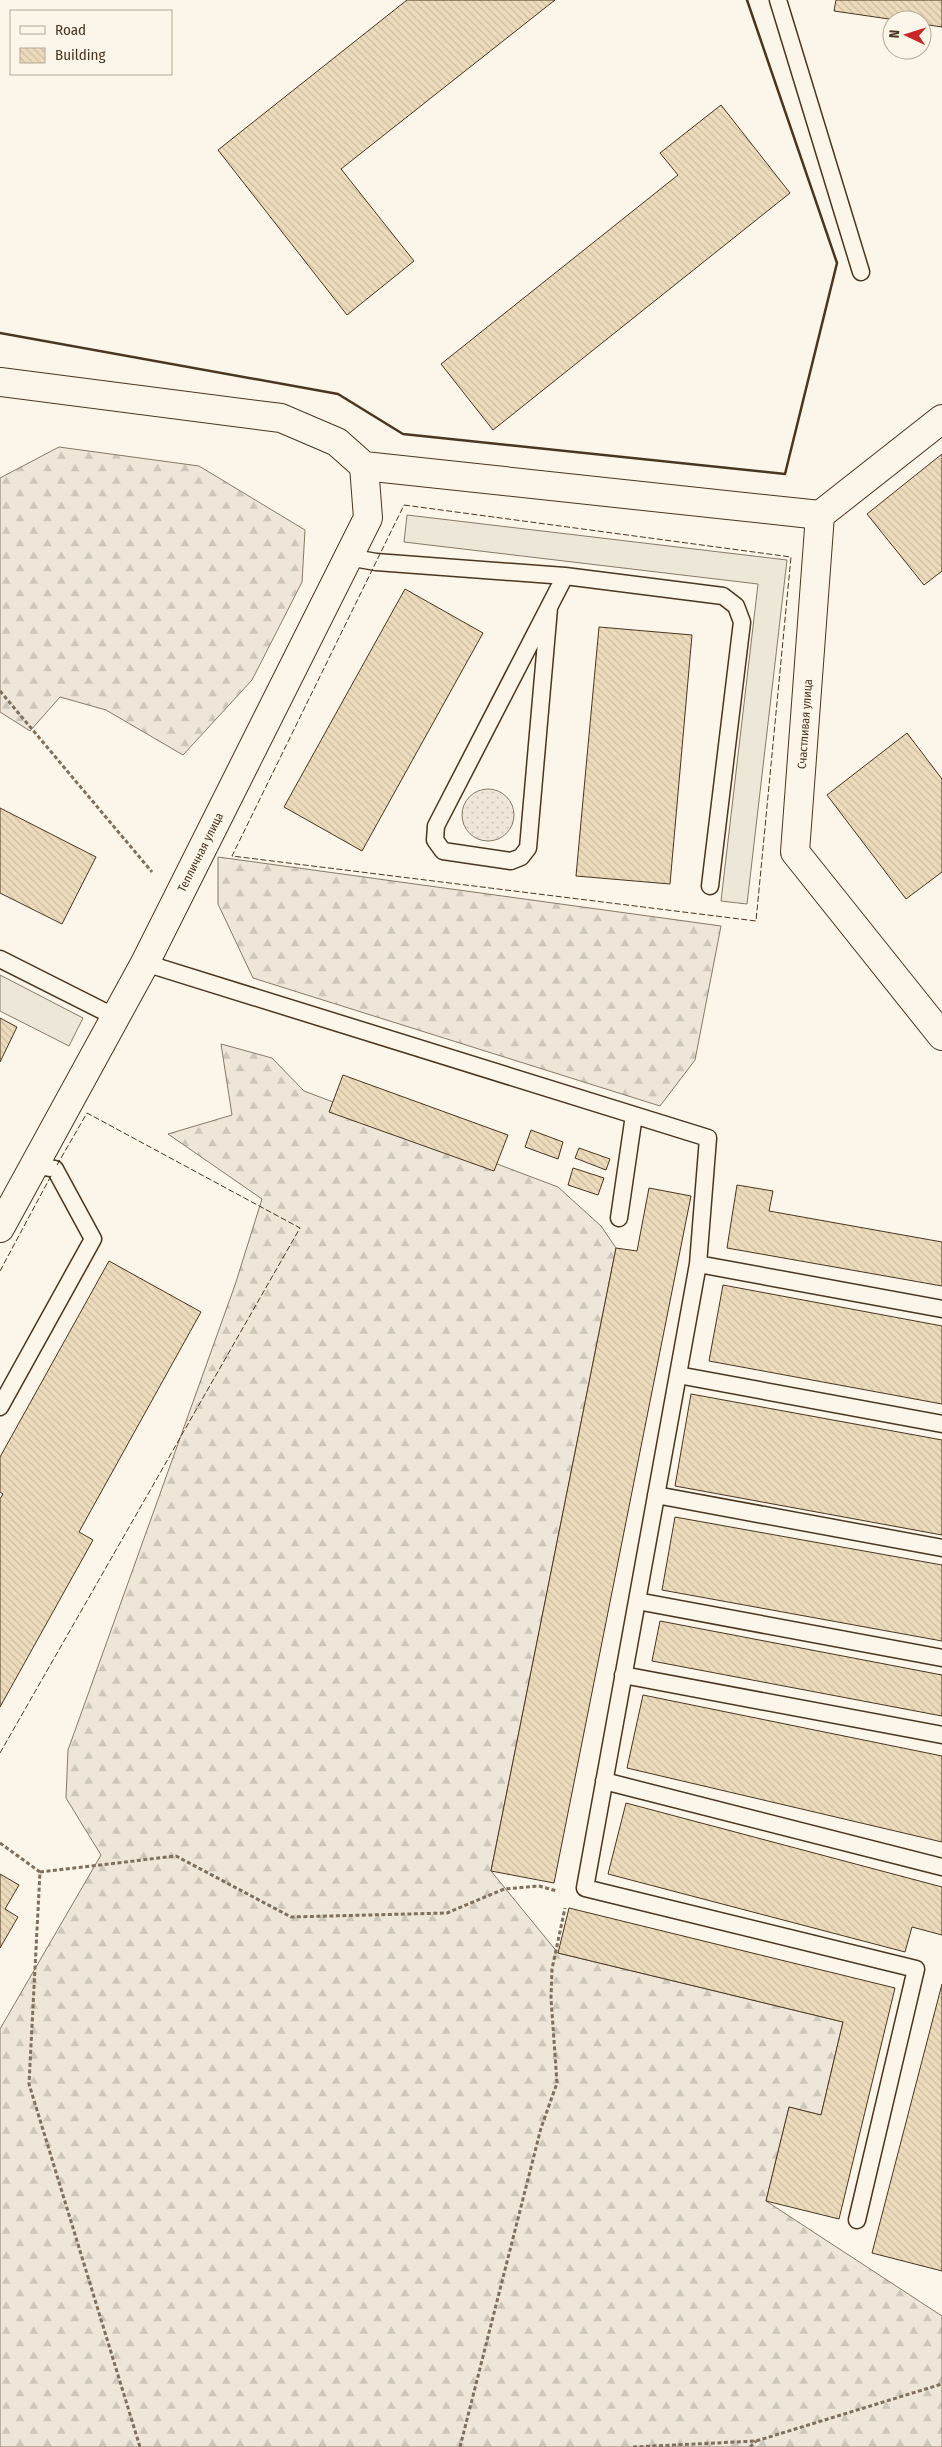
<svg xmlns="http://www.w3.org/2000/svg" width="942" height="2447" font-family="'Fira Sans Condensed',sans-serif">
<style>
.forest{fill:url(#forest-firs);stroke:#887966}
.park{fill:url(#park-dots);stroke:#887966}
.parking{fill:#ede7d9;stroke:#887966}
.building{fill:url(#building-back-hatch);stroke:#4a3520}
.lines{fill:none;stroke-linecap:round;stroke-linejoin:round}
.service-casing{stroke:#4a3520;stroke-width:19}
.minor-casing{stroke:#4a3520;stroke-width:30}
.path{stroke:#7f6f5c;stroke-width:3;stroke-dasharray:4 2.5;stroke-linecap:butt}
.service{stroke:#fbf6e9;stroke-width:16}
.minor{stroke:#fbf6e9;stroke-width:28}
.fence{stroke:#4a3520;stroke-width:1;stroke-dasharray:6 2.5;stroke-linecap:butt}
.wall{stroke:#4a3520;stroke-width:2.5}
.labels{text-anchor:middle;stroke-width:4;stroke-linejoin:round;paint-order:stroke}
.street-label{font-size:12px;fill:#4a3520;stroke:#fbf6e9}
</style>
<defs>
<pattern id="forest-firs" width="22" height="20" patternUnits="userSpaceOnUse" patternTransform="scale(1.25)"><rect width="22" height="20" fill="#ede6d9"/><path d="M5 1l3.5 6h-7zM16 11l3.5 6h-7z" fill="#cdc6ba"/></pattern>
<pattern id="park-dots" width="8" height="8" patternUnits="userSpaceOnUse" patternTransform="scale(1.25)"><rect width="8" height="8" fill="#ede6d9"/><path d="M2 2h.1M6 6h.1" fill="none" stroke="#cdc6ba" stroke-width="1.8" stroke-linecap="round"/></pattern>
<pattern id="building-back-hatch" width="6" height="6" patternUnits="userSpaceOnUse" patternTransform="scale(1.25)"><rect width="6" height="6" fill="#ecdcbc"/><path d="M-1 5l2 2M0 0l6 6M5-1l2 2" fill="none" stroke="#ccbda1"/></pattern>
</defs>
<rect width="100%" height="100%" fill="#fbf6e9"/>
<path class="forest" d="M59,447L199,466L305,530L302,582L252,680L183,755L106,710L60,697L30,731L0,712V478Z
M218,857L721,926L695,1060L660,1106L253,978L218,904Z
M221,1044L272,1058L304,1091L558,1187L601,1226L616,1248L491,1871L558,1953L843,2022L821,2115L789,2107L766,2201L942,2316V2447H0V2029L101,1855L66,1798L68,1750L235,1285L262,1199L168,1134L232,1115Z"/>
<path class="park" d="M462 815a26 26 0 1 1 52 0a26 26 0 1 1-52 0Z"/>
<path class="parking" d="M407,515L787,560L747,904L721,901L758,584L404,542Z
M0,975L83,1018L69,1046L0,1011Z"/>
<path class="building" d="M407,0H555L341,169L414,261L347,315L218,150Z
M836,0H942V27L922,24V20H896L834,11Z
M721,105L790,193L493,430L441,364L678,175L660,153Z
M942,454V571L924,585L867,514Z
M405,589L483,633L362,851L284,807Z
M599,627L692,635L670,884L576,876Z
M907,733L942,779V872L906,899L827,795Z
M0,808L96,857L62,924L0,893Z
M0,1018L17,1027L0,1062Z
M343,1075L508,1135L494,1171L329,1112Z
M531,1130L563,1142L558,1159L525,1147Z
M579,1148L610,1159L606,1170L575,1158Z
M573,1168L604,1178L598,1195L568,1185Z
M737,1185L773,1191L769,1211L942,1242V1286L727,1248Z
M649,1188L691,1196L554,1883L491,1871L616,1248L637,1251Z
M109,1261L201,1312L79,1532L93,1540L0,1707V1499L3,1494L0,1492V1457Z
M723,1285L942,1326V1404L709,1361Z
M691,1394L942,1440V1535L675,1486Z
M675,1517L942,1565V1641L662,1590Z
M660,1621L942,1675V1716L652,1661Z
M643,1695L942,1756V1842L627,1768Z
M626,1803L942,1887V1935L912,1927L905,1952L608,1874Z
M0,1874L19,1885L5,1909L18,1917L0,1948Z
M569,1908L895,1988L839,2219L766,2201L789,2107L821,2115L843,2022L558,1953Z
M942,1984V2271L872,2253Z"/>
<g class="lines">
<g class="service-casing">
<path id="service" d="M778,0L861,272
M348,557L376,562L565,576L723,596L736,606L742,622L710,886
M549,608L528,848L521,857L511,861L443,851L435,840L436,826L565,576
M0,959L115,1017
M145,963L708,1138L698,1264L585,1888L916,1969L857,2220
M619,1218L634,1115
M698,1264L942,1309
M678,1375L942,1424
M0,1407L93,1239L55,1169L34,1165
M656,1495L942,1548
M637,1601L942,1658
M623,1675L942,1735
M604,1781L942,1867"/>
</g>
<g class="minor-casing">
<g id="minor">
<path d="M0,382L281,418L337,442L364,466L820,515"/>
<path d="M942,419L820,515L795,852L942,1036"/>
<path id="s1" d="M0,1228L145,963L368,518L364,466"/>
</g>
</g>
<path class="path" d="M0,691L152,872
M0,1843L40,1872L29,2084L140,2447
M40,1872L176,1856L291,1917L447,1913L504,1889L539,1886L557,1891
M460,2447L541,2128L557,2083L551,1998L552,1969L565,1908
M633,2447L756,2441L942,2384
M750,2447L756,2441"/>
<use href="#service" class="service"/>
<use href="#minor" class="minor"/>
<path class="fence" d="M404,505L791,557L756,921L232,856Z
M0,1271L52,1174
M0,1753L300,1228L87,1113L57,1165"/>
<path class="wall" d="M0,333L338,394L403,434L785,474L837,263L747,0"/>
</g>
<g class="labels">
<g class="street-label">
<text transform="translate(805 724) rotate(-86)" y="4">Счастливая улица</text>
<text dy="4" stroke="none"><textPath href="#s1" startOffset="426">Тепличная улица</textPath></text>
</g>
</g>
<rect x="10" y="10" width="162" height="65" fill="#fbf6e9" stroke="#b4a999"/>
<rect x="20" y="26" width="25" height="8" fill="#fbf6e9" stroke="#b4a999"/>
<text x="55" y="35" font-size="15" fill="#4a3520">Road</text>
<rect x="20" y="48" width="25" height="15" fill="url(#building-back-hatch)" stroke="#b4a999"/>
<text x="55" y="60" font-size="15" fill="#4a3520">Building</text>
<g transform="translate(907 35) rotate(274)"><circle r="24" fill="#fbf6e9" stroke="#b4a999"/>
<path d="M0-4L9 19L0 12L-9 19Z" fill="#c62828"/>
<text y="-8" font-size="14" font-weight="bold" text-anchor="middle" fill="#4a3520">N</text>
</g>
</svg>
